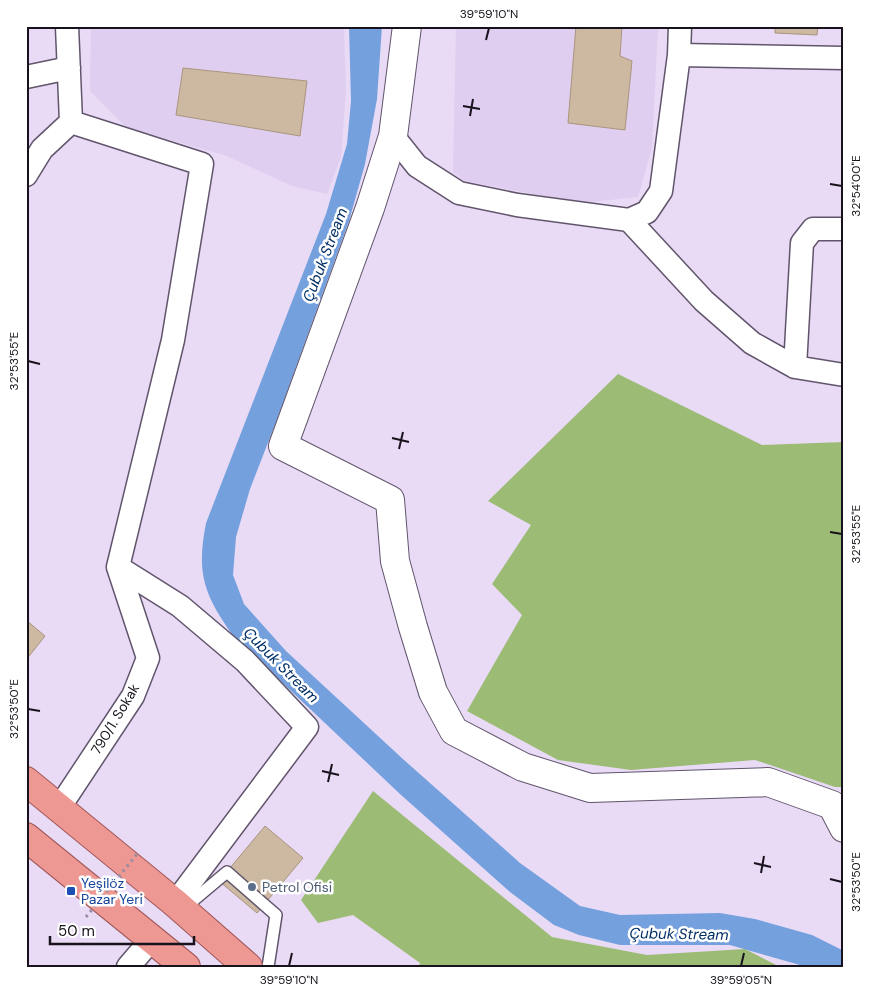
<svg xmlns="http://www.w3.org/2000/svg" width="870" height="993" font-family="'DM Sans',sans-serif">
<style>
.built{fill:#e0cef0}
.forest{fill:#9cbc75}
.water{fill:#74a1de}
.building{fill:#cdb8a1;stroke:#a9957e}
.lines{fill:none;stroke-linecap:round;stroke-linejoin:round}
.service-casing{stroke:#61556c;stroke-width:14}
.minor-casing{stroke:#61556c;stroke-width:25}
.tertiary-casing{stroke:#61556c;stroke-width:30}
.trunk-casing{stroke:#a05858;stroke-width:30}
.service{stroke:#fff;stroke-width:11}
.minor{stroke:#fff;stroke-width:22}
.tertiary{stroke:#fff;stroke-width:28}
.trunk{stroke:#ee9894;stroke-width:28}
.path-bridge{stroke:#978ca0;stroke-width:3;stroke-dasharray:2.5 4;stroke-linecap:butt}
.ticks{fill:none;stroke:#17121b;stroke-width:2}
.service-dot{fill:#5c6f8a;stroke:#fff;stroke-width:2}
.transit-dot{fill:#1a4fb4;stroke:#fff;stroke-width:2}
.labels{text-anchor:middle;stroke-width:5;stroke-linejoin:round;paint-order:stroke}
.street-label{font-size:14px;fill:#17121b;stroke:#fff}
.transit-label{font-size:14px;fill:#164399;stroke:#fff;text-anchor:start}
.service-label{font-size:14px;fill:#4e5e75;stroke:#fff;text-anchor:start}
.water-label{font-size:15px;font-style:italic;fill:#012e64;stroke:#fff}
.neatline{fill:none;stroke:#17121b;stroke-width:2}
.ticks-label{font-size:12px;text-anchor:middle;fill:#17121b}
</style>
<rect width="100%" height="100%" fill="#e9daf6"/>
<path class="built" d="M91,26H344L346,91L341,157L327,194L292,186L227,156L126,127L90,91Z
M456,26H658L652,148L638,197L581,203L465,181L453,172Z"/>
<path class="forest" d="M618,374L762,445L844,442V787H835L755,760L631,770L558,760L467,711L522,615L492,584L531,525L488,501Z
M373,791L552,937L647,955L745,949L780,967H419L420,963L353,915L318,923L301,900Z"/>
<path class="water" d="M349,26H382L377,99L365,164L349,221L276,422L250,489L236,537L233,575L244,604L286,651L404,760L520,863L580,906L620,915L720,913L755,919L812,935L842,950L844,953V967H807L730,945H620L579,935L554,925L510,892L400,794L234,637C204,595 196,574 206,523L326,214L347,144L351,101Z"/>
<path class="building" d="M576,26H622L620,56L632,61L625,130L568,123Z
M775,26H818L817,35L775,33Z
M183,68L307,81L300,136L176,115Z
M26,620L45,636L26,660Z
M265,826L303,858L257,913L219,881Z"/>
<g class="lines">
<g class="service-casing">
<path id="service" d="M183,909L227,872L276,915L268,967"/>
</g>
<g class="minor-casing">
<path id="minor" d="M679,55L680,26
M26,77L69,68
M71,122L202,164L173,340L118,567
M393,136L417,166L459,193L517,205L629,220
M26,175L42,149L71,122L67,26
M844,229H813L802,243L795,367L844,375
M795,367L752,343L704,301L629,220L647,212L661,191L679,55L844,58
M118,567L180,606L245,661L307,727L175,903
M59,808L133,696L148,658L118,567
M128,967L152,939"/>
</g>
<g class="tertiary-casing">
<path id="tertiary" d="M407,26L393,136L370,208L283,446L390,500L395,561L413,627L433,692L454,731L523,767L590,788L768,782L832,805L844,828"/>
</g>
<g class="trunk-casing">
<path id="trunk" d="M26,781L175,903L248,967
M26,837L186,967"/>
</g>
<use href="#service" class="service"/>
<use href="#minor" class="minor"/>
<use href="#tertiary" class="tertiary"/>
<use href="#trunk" class="trunk"/>
<path class="path-bridge" d="M86,917L137,854"/>
</g>
<path class="ticks" d="M486,40L489,28M463,106L480,109M470,116L473,99M830,184L842,186M28,361L40,364M392,438L409,442M399,449L403,432M830,532L842,534M28,709L40,711M322,771L339,775M328,782L332,764M754,863L771,867M761,873L764,856M830,879L842,882M289,966L292,953M741,966L744,953"/>
<circle class="service-dot" cx="252" cy="887" r="5"/>
<rect class="transit-dot" x="66" y="886" width="10" height="10" rx="2.5"/>
<g class="labels">
<g class="street-label">
<text transform="translate(115 719) rotate(-59)" y="5">790/1. Sokak</text>
</g>
<g class="transit-label">
<text x="81" y="888">Yeşilöz<tspan x="81" dy="16">Pazar Yeri</tspan></text>
</g>
<g class="service-label">
<text x="262" y="892">Petrol Ofisi</text>
</g>
<g class="water-label">
<text transform="translate(325 255) rotate(-69)" y="5">Çubuk Stream</text>
<text transform="translate(281 665) rotate(45)" y="5">Çubuk Stream</text>
<text transform="translate(679 934) rotate(1)" y="5">Çubuk Stream</text>
</g>
</g>
<rect width="870" height="993" fill="none" stroke="#ffffff" stroke-width="55"/>
<path d="M50 936v8h144v-8" fill="none" stroke="#17121b" stroke-width="2.5"/>
<text x="58" y="936" font-size="15" fill="#17121b" stroke="#ffffff" stroke-width="4" paint-order="stroke">50 m</text>
<rect x="28" y="28" width="814" height="938" class="neatline"/>
<g class="ticks-label">
<text x="489" y="18">39°59'10"N</text>
<text transform="translate(856 186) rotate(-90)" y="4">32°54'00"E</text>
<text transform="translate(14 361) rotate(-90)" y="4">32°53'55"E</text>
<text transform="translate(856 534) rotate(-90)" y="4">32°53'55"E</text>
<text transform="translate(14 709) rotate(-90)" y="4">32°53'50"E</text>
<text transform="translate(856 882) rotate(-90)" y="4">32°53'50"E</text>
<text x="289" y="984">39°59'10"N</text>
<text x="741" y="984">39°59'05"N</text>
</g>
</svg>
